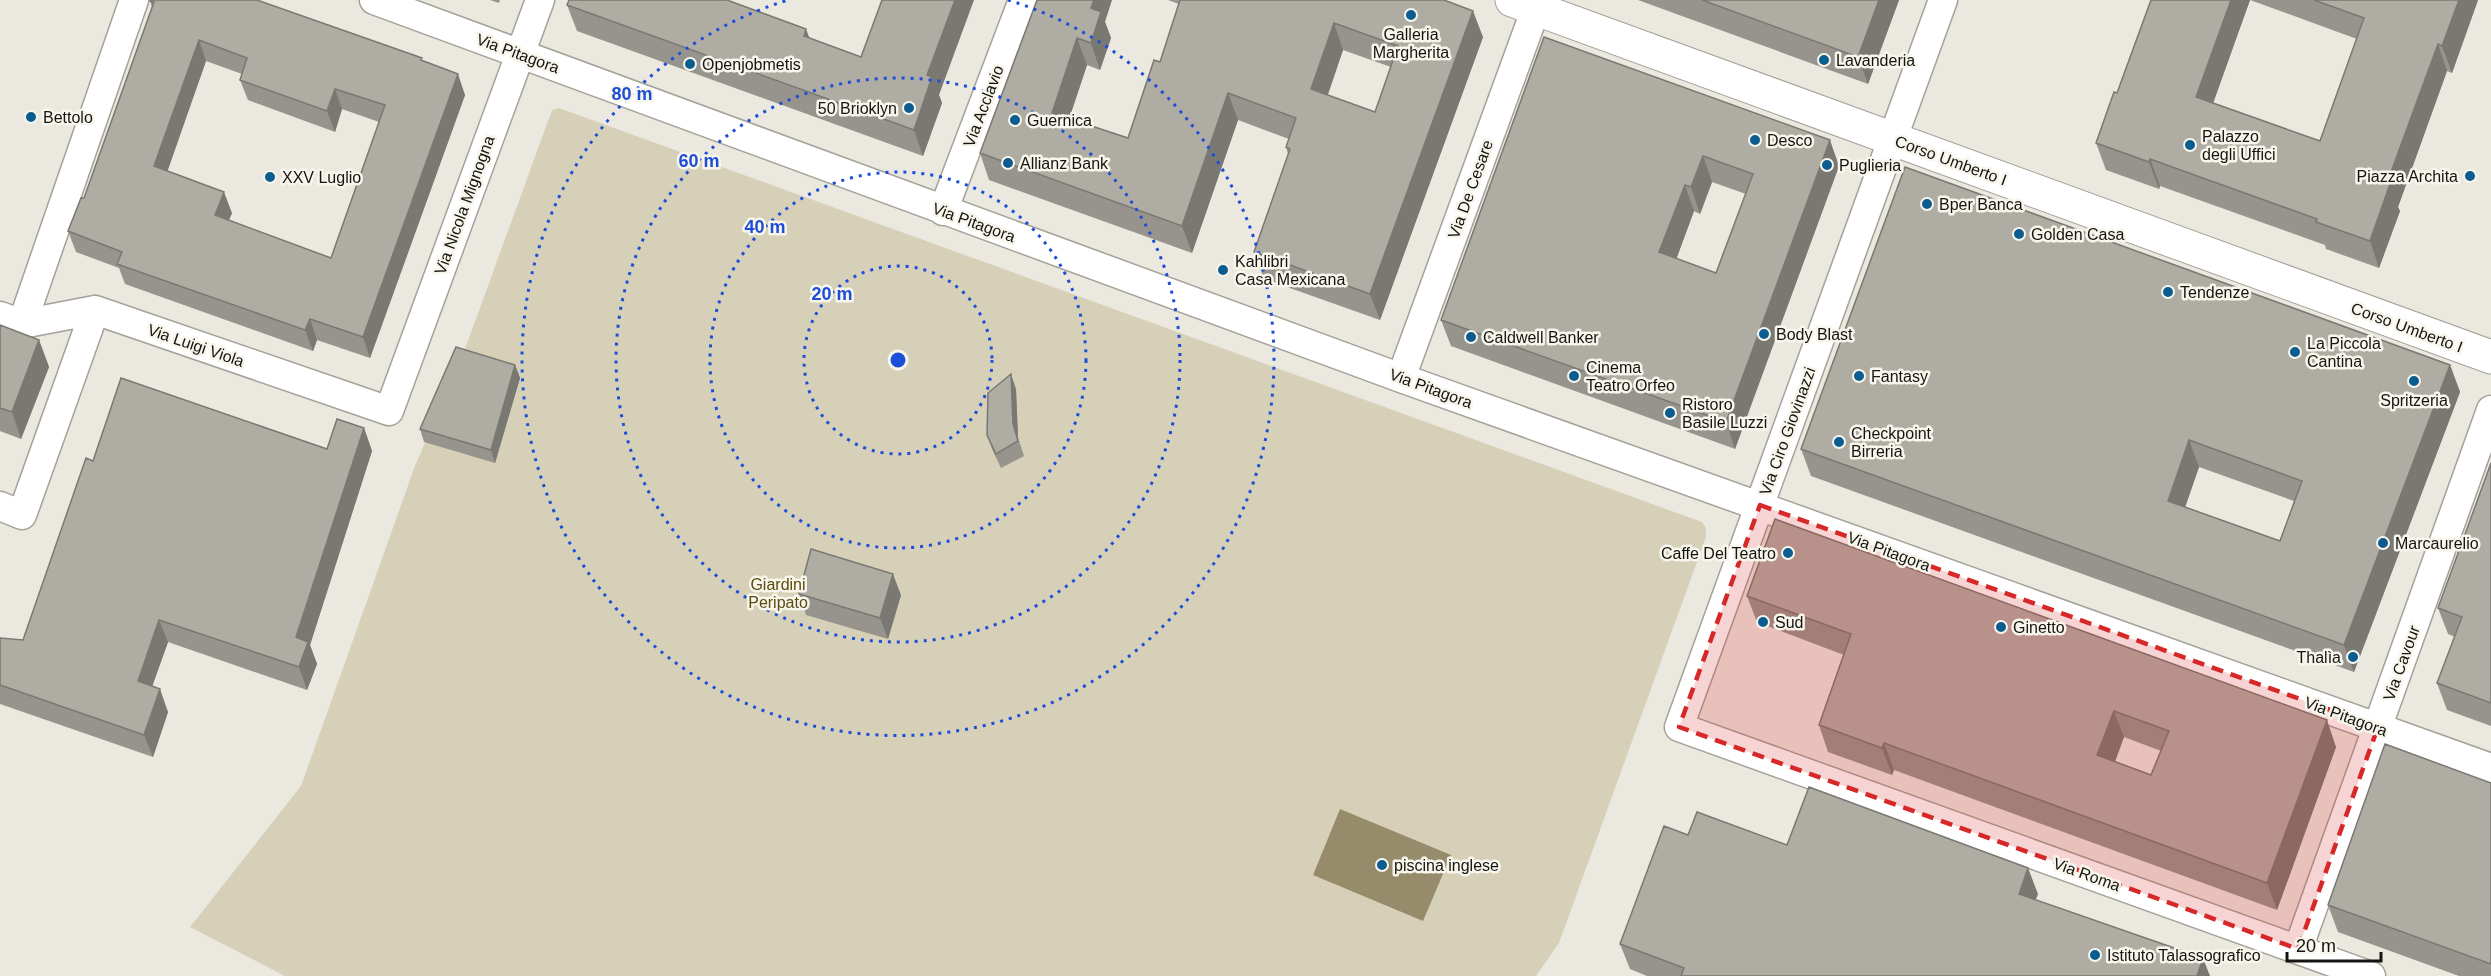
<svg xmlns="http://www.w3.org/2000/svg" width="2491" height="976" font-family="Arial,sans-serif">
<style>
.green{fill:#d7d0b8}
.water{fill:#968c6b}
.lines{fill:none;stroke-linecap:round;stroke-linejoin:round}
.minor-casing{stroke:#a4a198;stroke-width:31}
.secondary-casing{stroke:#a4a198;stroke-width:35}
.minor{stroke:#fff;stroke-width:28}
.secondary{stroke:#fff;stroke-width:33}
.wall{fill:#96948c;fill-rule:evenodd}
.shaded-wall{fill:#7a7872}
.building{fill:#afaca3;stroke:#7a7872;stroke-width:1.5;fill-rule:evenodd}
.marked{fill:#d62828;fill-opacity:0.2;stroke:#d62828;stroke-width:4.5;stroke-dasharray:12 8;stroke-linejoin:round}
.ring{fill:none;stroke:#1d4ed8;stroke-width:3;stroke-dasharray:3 6}
.poi-dot{fill:#0c5d8f;stroke:#f8f6ec;stroke-width:2}
.labels{text-anchor:middle;stroke-width:5;stroke-linejoin:round;paint-order:stroke}
.poi-label{font-size:16px;fill:#141410;stroke:#f8f6ec;text-anchor:start}
.street-label{font-size:16px;fill:#141410;stroke:#f8f6ec}
.park-label{font-size:16px;fill:#5b4c0f;stroke:#f8f6ec}
.centre{fill:#1d4ed8;stroke:#f8f6ec;stroke-width:3}
.ring-label{font-size:18px;text-anchor:middle;font-weight:bold;fill:#1d4ed8;stroke:#f8f6ec;stroke-width:5;stroke-linejoin:round;paint-order:stroke}
</style>
<rect width="100%" height="100%" fill="#ebe8df"/>
<path class="green" d="M559,108L1702,522L1706,528V537L1559,943L1536,976H285L190,927L301,786L415,466L461,360L552,110Z"/>
<path class="water" d="M1340,809L1451,855L1423,921L1313,875Z"/>
<g class="lines">
<g class="minor-casing">
<path id="minor" d="M374,0L1401,378L2491,768
M1943,0L1679,727L2371,976
M943,211L1023,0
M0,316L22,324L95,310L389,411L540,0
M22,324L134,0
M1401,378L1539,0
M0,506L22,515L95,310
M2298,949L2491,410"/>
</g>
<g class="secondary-casing">
<path id="secondary" d="M1512,0L2491,357"/>
</g>
<use href="#minor" class="minor"/>
<use href="#secondary" class="secondary"/>
</g>
<path class="wall" d="M490,0H500L499,3Z
M1037,0L1105,22L1111,38L1100,70L1087,65L1069,119L1128,138L1160,62L1179,4L1168,0H1444L1483,37L1380,320L1264,279L1254,252L1288,154L1286,147L1289,139L1238,120L1192,253L989,180L980,153ZM1343,50L1391,67L1375,112L1328,95Z
M1638,0H1899L1868,84Z
M2151,0H2478L2452,73L2447,71L2398,207L2400,211L2379,268L2326,249L2325,245L2160,186L2159,189L2106,170L2096,143L2117,93ZM2250,0L2357,39L2320,141L2213,103Z
M150,1L423,61L465,95L370,358L317,340L313,351L125,284L119,268L76,252L68,231L84,198L152,7ZM206,61L242,74L240,80L248,100L335,132L342,109L379,122L331,258L229,220L232,213L167,171Z
M567,5L810,39L939,95L942,103L923,156L577,31Z
M1544,37L1839,166L1735,449L1451,346L1441,320ZM1712,182L1746,194L1716,273L1676,259L1694,211L1700,214Z
M0,325L39,340L49,367L21,439L0,431Z
M515,365L520,378L495,463L424,442L420,429Z
M2450,365L2460,392L2354,672L1811,476L1801,449ZM2199,467L2294,501L2280,541L2185,507Z
M1016,389L1018,438L1024,456L1001,468L992,449L987,435Z
M364,428L372,451L310,645L317,664L307,690L168,642L152,686L168,712L153,757L0,704V638L23,640L93,461L327,449Z
M2491,463V726L2447,710L2437,683L2455,637L2448,634L2438,608Z
M799,594L901,595L888,639L806,615Z
M1747,596L2336,747L2277,910L1894,770L1892,775L1828,752L1819,725L1844,655L1757,622ZM2124,737L2161,751L2151,775L2115,762Z
M2491,783V976H2459L2338,932L2328,905Z
M1688,835L1787,845L2038,894L2035,900L2210,976H1647L1630,969L1620,944Z"/>
<path class="shaded-wall" d="M955,0H974L939,95L942,103L923,156L914,130L927,75Z
M1094,0H1112L1105,22L1111,38L1100,70L1091,43V8Z
M1879,0H1899L1868,84L1858,57Z
M2231,0H2250L2206,123L2196,97Z
M2459,0H2478L2452,73L2442,46Z
M1473,11L1483,37L1380,320L1370,294Z
M1334,23L1343,50L1320,116L1311,89Z
M806,29L816,55L804,36Z
M1077,38L1087,65L1062,140L1052,113Z
M199,40L206,61L162,187L154,166Z
M2438,44L2447,71L2398,207L2400,211L2379,268L2370,241L2387,183Z
M458,74L465,95L370,358L363,337Z
M335,89L342,109L335,132L327,111Z
M1228,93L1238,120L1192,253L1182,226Z
M1830,140L1839,166L1735,449L1726,422Z
M1703,156L1712,182L1700,214L1691,187Z
M2150,159L2160,186L2159,189L2149,162Z
M1685,185L1694,211L1669,279L1659,252Z
M224,192L232,213L222,236L215,215Z
M310,319L317,340L313,351L305,330Z
M39,340L49,367L21,439L12,412Z
M515,365L520,378L495,463L491,450Z
M2450,365L2460,392L2354,672L2344,645Z
M1011,374L1016,389L1018,438L1024,456L1013,424Z
M364,428L372,451L310,645L317,664L307,690L299,667L296,637Z
M2189,440L2199,467L2178,528L2168,501Z
M893,574L901,595L888,639L880,618Z
M159,620L168,642L146,704L138,681Z
M160,689L168,712L153,757L144,735Z
M2114,711L2124,737L2107,782L2097,755Z
M2327,720L2336,747L2277,910L2267,883Z
M1884,743L1894,770L1892,775L1882,748Z
M2028,868L2038,894L2028,920L2019,894Z
M2203,958L2210,976H2197Z"/>
<path class="building" d="M151,0H257L422,58L421,60L458,74L363,337L310,319L305,330L117,264L122,252L68,231L81,198H84L154,2L150,1ZM199,40L247,58L240,80L327,111L335,89L385,105L331,258L215,215L224,192L154,166Z
M569,0H727L806,29L804,36L861,57L882,0H955L927,75L932,77L914,130L567,5Z
M1037,0H1094L1091,8L1101,12L1091,43L1077,38L1052,113L1128,138L1154,60L1160,62L1180,0H1444L1473,11L1370,294L1254,252L1290,149L1286,147L1296,118L1228,93L1182,226L980,153ZM1334,23L1398,46L1375,112L1311,89Z
M1702,0H1879L1858,57Z
M2151,0H2231L2196,97L2320,141L2364,18L2314,0H2459L2442,46L2438,44L2387,183L2390,184L2370,241L2316,222L2317,219L2150,159L2149,162L2096,143L2114,92L2117,93Z
M1544,37L1830,140L1726,422L1441,320ZM1703,156L1753,174L1716,273L1659,252L1685,185L1691,187Z
M1905,167L2450,365L2344,645L1801,449ZM2189,440L2302,481L2280,541L2168,501Z
M0,325L39,340L12,412L0,408Z
M456,347L515,365L491,450L420,429Z
M1011,374L1013,424L1018,441L996,454L987,435L988,393Z
M121,378L327,449L337,419L364,428L296,637L308,642L299,667L159,620L138,681L160,689L144,735L0,685V638L23,640L86,458L93,461Z
M2491,463V703L2437,683L2462,617L2438,608Z
M1775,519L2327,720L2267,883L1884,743L1882,748L1819,725L1851,634L1747,596ZM2114,711L2169,731L2151,775L2097,755Z
M811,549L893,574L880,618L799,594Z
M2385,744L2491,783V964L2328,905Z
M1809,787L2028,868L2019,894L2203,958L2197,976H1681L1684,968L1620,944L1664,826L1688,835L1697,812L1787,845Z"/>
<path class="marked" d="M1760,505L2378,727L2298,949L1679,727Z"/>
<g class="ring">
<circle cx="898" cy="360" r="94"/>
<circle cx="898" cy="360" r="188"/>
<circle cx="898" cy="360" r="282"/>
<path d="M1008 0A376 376 0 1 1 788 0"/>
</g>
<g class="poi-dot">
<circle cx="1411" cy="15" r="6"/>
<circle cx="1824" cy="60" r="6"/>
<circle cx="690" cy="64" r="6"/>
<circle cx="909" cy="108" r="6"/>
<circle cx="31" cy="117" r="6"/>
<circle cx="1015" cy="120" r="6"/>
<circle cx="1755" cy="140" r="6"/>
<circle cx="2190" cy="145" r="6"/>
<circle cx="1008" cy="163" r="6"/>
<circle cx="1827" cy="165" r="6"/>
<circle cx="2470" cy="176" r="6"/>
<circle cx="270" cy="177" r="6"/>
<circle cx="1927" cy="204" r="6"/>
<circle cx="2019" cy="234" r="6"/>
<circle cx="1223" cy="270" r="6"/>
<circle cx="2168" cy="292" r="6"/>
<circle cx="1764" cy="334" r="6"/>
<circle cx="1471" cy="337" r="6"/>
<circle cx="2295" cy="352" r="6"/>
<circle cx="1574" cy="376" r="6"/>
<circle cx="1859" cy="376" r="6"/>
<circle cx="2414" cy="381" r="6"/>
<circle cx="1670" cy="413" r="6"/>
<circle cx="1839" cy="442" r="6"/>
<circle cx="2383" cy="543" r="6"/>
<circle cx="1788" cy="553" r="6"/>
<circle cx="1763" cy="622" r="6"/>
<circle cx="2001" cy="627" r="6"/>
<circle cx="2353" cy="657" r="6"/>
<circle cx="1382" cy="865" r="6"/>
<circle cx="2095" cy="955" r="6"/>
</g>
<g class="labels">
<g class="poi-label">
<text x="1411" y="40" text-anchor="middle">Galleria<tspan x="1411" dy="18">Margherita</tspan></text>
<text x="1836" y="66">Lavanderia</text>
<text x="702" y="70">Openjobmetis</text>
<text x="897" y="114" text-anchor="end">50 Brioklyn</text>
<text x="43" y="123">Bettolo</text>
<text x="1027" y="126">Guernica</text>
<text x="2202" y="142">Palazzo<tspan x="2202" dy="18">degli Uffici</tspan></text>
<text x="1767" y="146">Desco</text>
<text x="1020" y="169">Allianz Bank</text>
<text x="1839" y="171">Puglieria</text>
<text x="2458" y="182" text-anchor="end">Piazza Archita</text>
<text x="282" y="183">XXV Luglio</text>
<text x="1939" y="210">Bper Banca</text>
<text x="2031" y="240">Golden Casa</text>
<text x="1235" y="267">Kahlibri<tspan x="1235" dy="18">Casa Mexicana</tspan></text>
<text x="2180" y="298">Tendenze</text>
<text x="1776" y="340">Body Blast</text>
<text x="1483" y="343">Caldwell Banker</text>
<text x="2307" y="349">La Piccola<tspan x="2307" dy="18">Cantina</tspan></text>
<text x="1586" y="373">Cinema<tspan x="1586" dy="18">Teatro Orfeo</tspan></text>
<text x="1871" y="382">Fantasy</text>
<text x="2414" y="406" text-anchor="middle">Spritzeria</text>
<text x="1682" y="410">Ristoro<tspan x="1682" dy="18">Basile Luzzi</tspan></text>
<text x="1851" y="439">Checkpoint<tspan x="1851" dy="18">Birreria</tspan></text>
<text x="2395" y="549">Marcaurelio</text>
<text x="1776" y="559" text-anchor="end">Caffe Del Teatro</text>
<text x="1775" y="628">Sud</text>
<text x="2013" y="633">Ginetto</text>
<text x="2341" y="663" text-anchor="end">Thalìa</text>
<text x="1394" y="871">piscina inglese</text>
<text x="2107" y="961">Istituto Talassografico</text>
</g>
<g class="street-label">
<text transform="translate(518 53) rotate(20)" y="6">Via Pitagora</text>
<text transform="translate(983 106) rotate(-69)" y="6">Via Acclavio</text>
<text transform="translate(1951 160) rotate(20)" y="6">Corso Umberto I</text>
<text transform="translate(1470 189) rotate(-70)" y="6">Via De Cesare</text>
<text transform="translate(464 205) rotate(-70)" y="6">Via Nicola Mignogna</text>
<text transform="translate(974 222) rotate(20)" y="6">Via Pitagora</text>
<text transform="translate(2407 327) rotate(20)" y="6">Corso Umberto I</text>
<text transform="translate(196 345) rotate(19)" y="6">Via Luigi Viola</text>
<text transform="translate(1431 388) rotate(20)" y="6">Via Pitagora</text>
<text transform="translate(1787 431) rotate(-70)" y="6">Via Ciro Giovinazzi</text>
<text transform="translate(1889 551) rotate(20)" y="6">Via Pitagora</text>
<text transform="translate(2401 663) rotate(-70)" y="6">Via Cavour</text>
<text transform="translate(2346 716) rotate(20)" y="6">Via Pitagora</text>
<text transform="translate(2087 874) rotate(20)" y="6">Via Roma</text>
</g>
<g class="park-label">
<text x="778" y="590">Giardini<tspan x="778" dy="18">Peripato</tspan></text>
</g>
</g>
<circle cx="898" cy="360" r="9" class="centre"/>
<g class="ring-label">
<text x="632" y="100">80 m</text>
<text x="699" y="167">60 m</text>
<text x="765" y="233">40 m</text>
<text x="832" y="300">20 m</text>
</g>
<path d="M2287 952v9h94v-9" fill="none" stroke="#141410" stroke-width="3"/>
<text x="2296" y="952" font-size="18" fill="#141410" stroke="#f8f6ec" stroke-width="4.5" paint-order="stroke">20 m</text>
</svg>
